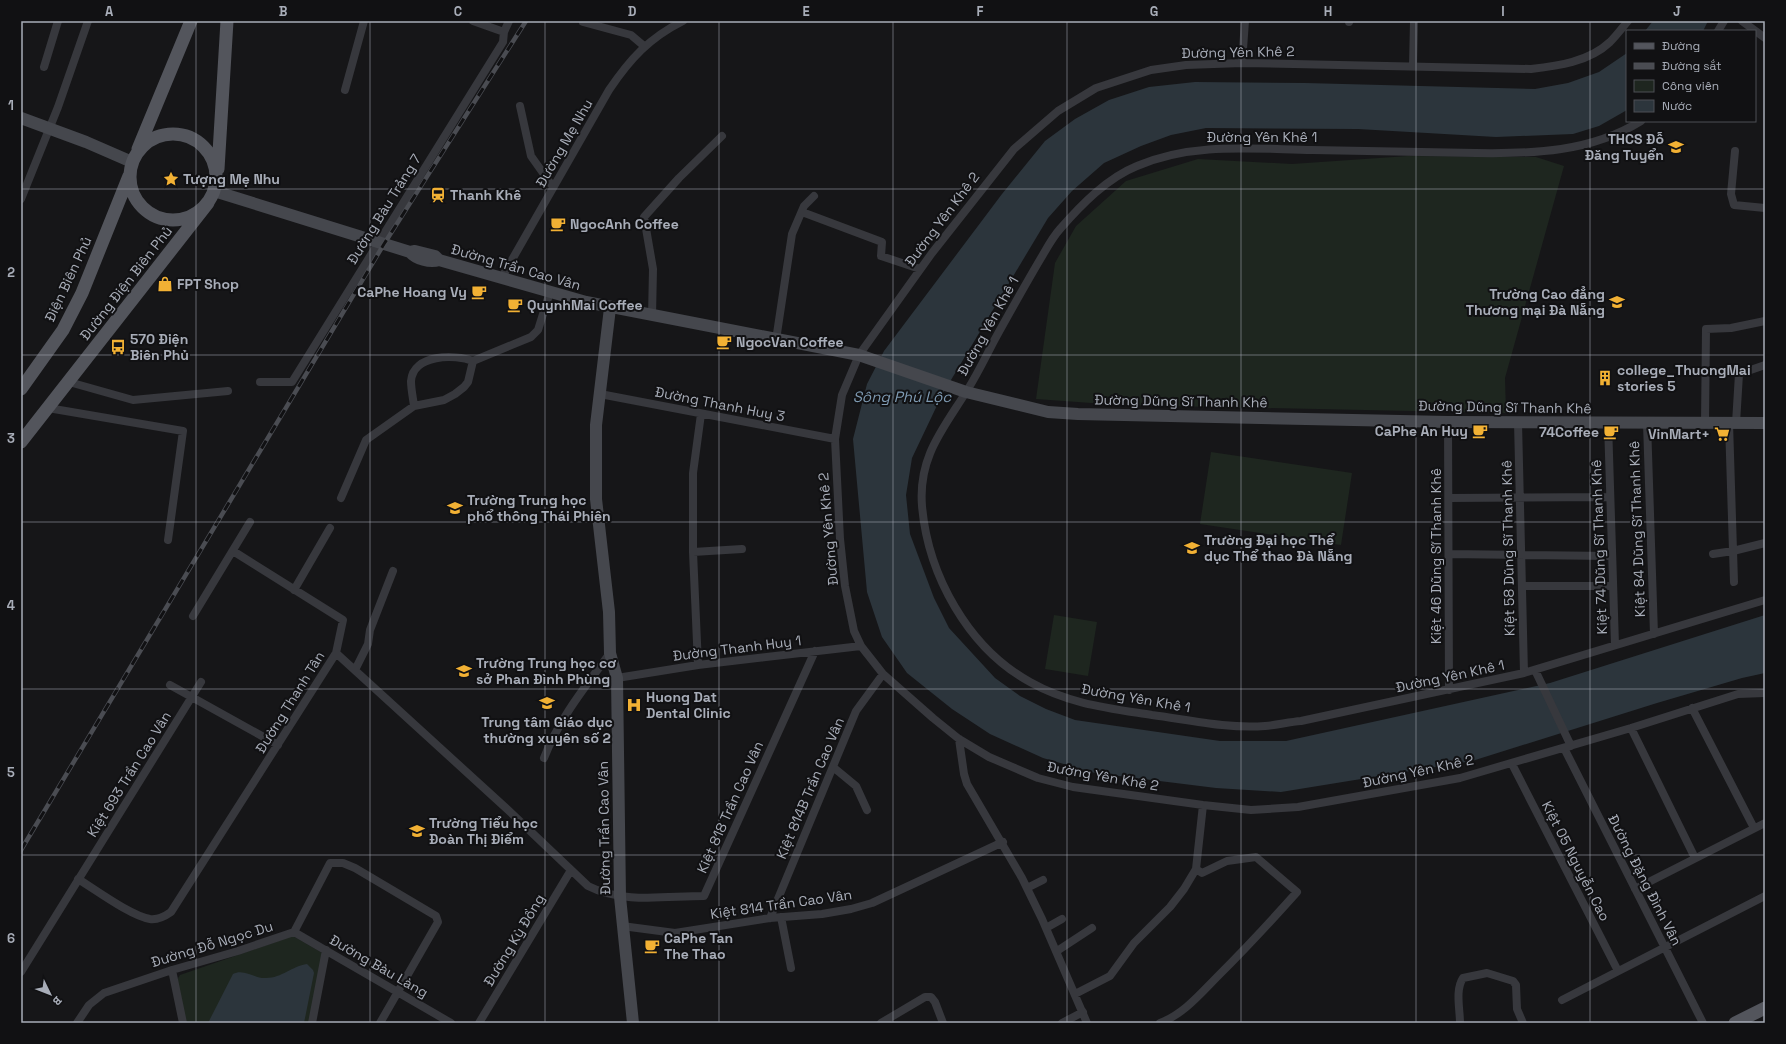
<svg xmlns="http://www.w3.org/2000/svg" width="1786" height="1044" font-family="'Space Grotesk',sans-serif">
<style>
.green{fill:#1e261f}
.water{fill:#2c353c}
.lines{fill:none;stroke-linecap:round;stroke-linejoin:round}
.street{stroke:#37383d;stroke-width:8}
.secondary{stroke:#45474d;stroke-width:12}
.primary{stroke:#53555c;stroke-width:13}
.rail-casing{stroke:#4a4c52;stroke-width:4.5}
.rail{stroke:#111113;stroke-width:3;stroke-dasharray:9;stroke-linecap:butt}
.grid{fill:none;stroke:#a8adb8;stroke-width:1;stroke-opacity:0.55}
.labels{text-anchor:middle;stroke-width:4;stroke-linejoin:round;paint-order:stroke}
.street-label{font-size:14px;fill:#a8adb8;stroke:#111113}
.poi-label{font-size:14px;font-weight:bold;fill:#a8adb8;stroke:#111113;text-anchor:start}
.water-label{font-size:15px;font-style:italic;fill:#7f9bb3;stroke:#111113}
.neatline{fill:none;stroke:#a8adb8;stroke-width:1.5}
.grid-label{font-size:13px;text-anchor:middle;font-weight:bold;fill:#a8adb8}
</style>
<rect width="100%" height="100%" fill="#161618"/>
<path class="green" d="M1408,156L1536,157L1564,166L1505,378L1506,413L1119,405L1036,399L1055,263L1076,226L1126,181L1198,159L1292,164Z
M1211,452L1352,473L1341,545L1200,524Z
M1054,615L1097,622L1088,676L1045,669Z
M293,936L324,954L310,1023H185L177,980L180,975Z"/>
<path class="water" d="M1653,21H1708L1703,31H1645Z
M1627,53V110L1599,126L1573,134L1496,137L1358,129L1206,128L1171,135L1141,146L1104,163L1072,191L1048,218L942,395L912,458L906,495L910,534L934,598L949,628L995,678L1020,696L1046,709L1075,720L1220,741H1286L1550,683L1765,615V673L1742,678L1657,703L1472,761L1281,792L1216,788L1095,773L1043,758L990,734L952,709L907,673L882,637L867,592L853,439L867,384L884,351L1002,194L1045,141L1075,119L1109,100L1149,87L1195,82L1305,83L1535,89L1568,83L1599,72Z
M307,964L313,970L314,973L304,1023H208L233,974C244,968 255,979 266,978C282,978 292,966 307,964Z"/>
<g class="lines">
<path class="street" d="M473,21L504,32
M1349,21V22
M1628,21C1622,28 1616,36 1610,42C1589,62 1557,66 1531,69L1242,63L1186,65L1151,70L1096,88L1058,111L1014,149L932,253L859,355L842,395L835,439L840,539L845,586L854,631L861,646L883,674L933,718L959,739L989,757L1038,778L1073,787L1203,805L1251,810L1298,807L1460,778L1631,728L1738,694L1765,693
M1742,21L1765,38
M583,22L631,35L644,46
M1718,31L1724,21
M1242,63L1245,21
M1413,66L1414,21
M44,67L58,21
M345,90L364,21
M520,106L531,156L553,187
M1641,121C1591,152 1533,154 1476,153C1422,152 1367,151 1312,150C1253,149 1192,142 1137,166C1107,178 1081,205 1060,229C1052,238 1047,248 1041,258C1025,285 1010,312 995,339C986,356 978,373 968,389C944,428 918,456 922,506C928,575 968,648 1030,682C1069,704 1108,708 1152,715C1189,720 1228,729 1265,726C1277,725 1289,722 1301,721L1524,673L1765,600
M1735,151L1731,194L1734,205L1765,208
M21,199L58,107L88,21
M802,212L882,242L881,256L920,269
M501,279L609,90C630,59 649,38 683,21
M652,316L653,269L644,217L679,178L722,136
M776,340L792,234L804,206L814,196
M69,382L133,400L228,391
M260,382H292L503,42L504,32L509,21
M600,394L835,439
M414,406C413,398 411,389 411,381C413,354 455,354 473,361
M48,408L183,431L168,540
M1448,422L1449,690
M1518,422L1524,673
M1608,423L1615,645
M1647,423L1654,634
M1705,423L1706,329L1731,328L1765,321
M1729,423L1734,582
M1736,423L1739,374L1765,365
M341,498L366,440L414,406L444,400L455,394L464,387L468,382L473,361L531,337L538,330L550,292
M1449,498L1610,497
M693,552L742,549
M1449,554L1612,556
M1713,554L1733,551L1765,543
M1522,586H1613
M294,590L330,528
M193,616L250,522
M336,653L507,809L588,886C623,904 666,896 704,896L815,651
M698,665L693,552V473L701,414
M355,670L368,644L370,630L393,571
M1535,670L1571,746
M617,678L698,665L861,646
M170,685L278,745
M1692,708L1754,828
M1631,728L1695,858
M959,739L964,774L967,784L1022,878L1042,919L1087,1023
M1564,748L1703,1023
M544,758C559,719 585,687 610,653
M1512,764L1618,971
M833,767L856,786L867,810
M78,879C96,890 131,916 150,919C158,920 164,917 171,912L336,653L343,620L233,551
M1027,888L1043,880
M1635,889L1765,823
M781,917L791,968
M770,918L856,711L883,674
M622,926L675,933L770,918L822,914L851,909L872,903L1003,842
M1046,928L1062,919
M294,932L451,1023
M1057,951L1092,928
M172,970L183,1023
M21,972L201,682
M1075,994L1110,976L1134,943L1170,907L1184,889L1196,869L1203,805
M1562,1000L1765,896
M77,1023L89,1005L104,993L172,970L238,951L294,932L330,863H343L355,868L436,916L438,922L380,1023
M312,1023L326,950
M479,1023L571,870
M881,1023L925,997H931L935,1002L943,1023
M1062,1023L1083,1012
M1160,1023C1184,1014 1201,993 1219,975C1246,948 1272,920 1297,892L1256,857L1227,861L1202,873L1196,869
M1460,1023C1460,1009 1455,990 1463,978L1487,973L1513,981L1516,985L1517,1009L1523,1023"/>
<path class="secondary" d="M21,118L86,142L132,162
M214,191L410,252
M415,251L435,256L439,260C430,263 416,259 410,252Z
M439,260L586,302L859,355L966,392L1048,412L1078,414L1448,422L1765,423
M610,308L596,425V499L609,612L610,653L617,678L620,897L633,1023"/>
<path class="primary" d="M130 177a43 43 0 1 1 86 0a43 43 0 1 1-86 0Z
M138,149L191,21
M218,169L227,21
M21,389L63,330L82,293L129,176
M21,442L208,203
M1735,1023L1765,1008"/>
<g class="rail-casing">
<path id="rail" d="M21,850L384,244L526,21"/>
</g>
<use href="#rail" class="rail"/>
</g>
<path class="grid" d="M196,21V1023M370,21V1023M545,21V1023M719,21V1023M893,21V1023M1067,21V1023M1241,21V1023M1416,21V1023M1590,21V1023M21,189H1765M21,355H1765M21,522H1765M21,689H1765M21,855H1765"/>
<defs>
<g id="school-bare" transform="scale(1.2)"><path d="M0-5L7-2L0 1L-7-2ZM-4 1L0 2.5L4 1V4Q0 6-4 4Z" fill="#f2b134" stroke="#111113" stroke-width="2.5" paint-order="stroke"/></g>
<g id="sight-bare" transform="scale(1.2)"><path d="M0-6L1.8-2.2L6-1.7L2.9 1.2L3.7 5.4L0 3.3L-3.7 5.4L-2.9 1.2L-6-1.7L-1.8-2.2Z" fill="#f2b134" stroke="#111113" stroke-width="2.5" paint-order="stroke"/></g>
<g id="station-bare" transform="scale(1.2)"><path d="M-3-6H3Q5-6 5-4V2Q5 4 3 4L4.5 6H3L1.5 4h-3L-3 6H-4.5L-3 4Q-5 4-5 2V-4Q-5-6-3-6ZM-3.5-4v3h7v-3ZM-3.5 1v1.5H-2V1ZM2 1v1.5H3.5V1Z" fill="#f2b134" stroke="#111113" stroke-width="2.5" paint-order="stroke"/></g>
<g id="cafe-bare" transform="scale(1.2)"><path d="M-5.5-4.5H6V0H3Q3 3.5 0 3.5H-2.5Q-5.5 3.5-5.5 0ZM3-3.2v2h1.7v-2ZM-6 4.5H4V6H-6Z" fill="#f2b134" stroke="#111113" stroke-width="2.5" paint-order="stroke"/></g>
<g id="shop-bare" transform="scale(1.2)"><path d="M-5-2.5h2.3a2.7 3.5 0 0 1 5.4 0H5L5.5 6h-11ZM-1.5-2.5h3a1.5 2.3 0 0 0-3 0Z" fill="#f2b134" stroke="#111113" stroke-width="2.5" paint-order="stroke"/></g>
<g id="university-bare" transform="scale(1.2)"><path d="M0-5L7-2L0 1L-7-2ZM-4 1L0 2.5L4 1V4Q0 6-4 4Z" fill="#f2b134" stroke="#111113" stroke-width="2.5" paint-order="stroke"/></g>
<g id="bus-bare" transform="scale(1.2)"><path d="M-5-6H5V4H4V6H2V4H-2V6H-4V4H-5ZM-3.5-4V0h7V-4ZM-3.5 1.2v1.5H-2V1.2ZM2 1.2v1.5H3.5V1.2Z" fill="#f2b134" stroke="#111113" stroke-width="2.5" paint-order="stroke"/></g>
<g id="building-bare" transform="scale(1.2)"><path d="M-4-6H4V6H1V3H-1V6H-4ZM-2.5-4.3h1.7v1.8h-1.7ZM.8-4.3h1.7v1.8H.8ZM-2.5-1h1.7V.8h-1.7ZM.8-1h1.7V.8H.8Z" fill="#f2b134" stroke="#111113" stroke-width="2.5" paint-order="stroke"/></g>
<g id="supermarket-bare" transform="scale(1.2)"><path d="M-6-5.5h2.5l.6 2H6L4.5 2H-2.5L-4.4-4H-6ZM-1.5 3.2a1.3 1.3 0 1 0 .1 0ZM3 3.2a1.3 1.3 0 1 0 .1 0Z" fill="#f2b134" stroke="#111113" stroke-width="2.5" paint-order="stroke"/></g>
<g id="hospital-bare" transform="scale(1.2)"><path d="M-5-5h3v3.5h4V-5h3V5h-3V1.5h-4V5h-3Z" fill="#f2b134" stroke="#111113" stroke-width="2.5" paint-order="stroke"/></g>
</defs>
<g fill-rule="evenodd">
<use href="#school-bare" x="1676" y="147"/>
<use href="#sight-bare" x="171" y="179"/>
<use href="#station-bare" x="438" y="195"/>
<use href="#cafe-bare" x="558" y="224"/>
<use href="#shop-bare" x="165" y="284"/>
<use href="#cafe-bare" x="479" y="292"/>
<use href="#university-bare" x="1617" y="302"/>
<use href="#cafe-bare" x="515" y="305"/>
<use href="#cafe-bare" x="724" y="342"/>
<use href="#bus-bare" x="118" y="347"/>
<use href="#building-bare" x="1605" y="378"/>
<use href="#cafe-bare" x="1480" y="431"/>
<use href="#cafe-bare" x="1611" y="432"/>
<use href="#supermarket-bare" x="1722" y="434"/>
<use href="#school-bare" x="455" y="508"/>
<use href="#school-bare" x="1192" y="548"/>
<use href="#school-bare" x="464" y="671"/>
<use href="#school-bare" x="547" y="703"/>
<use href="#hospital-bare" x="634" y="705"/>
<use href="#school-bare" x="417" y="831"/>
<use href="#cafe-bare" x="652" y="946"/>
</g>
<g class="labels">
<g class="street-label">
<text transform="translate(1238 52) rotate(-1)" y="5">Đường Yên Khê 2</text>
<text x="1262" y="142">Đường Yên Khê 1</text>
<text transform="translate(564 143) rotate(-60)" y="5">Đường Mẹ Nhu</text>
<text transform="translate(384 209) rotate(-58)" y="5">Đường Bàu Trảng 7</text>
<text transform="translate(942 219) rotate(-53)" y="5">Đường Yên Khê 2</text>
<text transform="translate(516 267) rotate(16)" y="5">Đường Trần Cao Vân</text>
<text transform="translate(68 279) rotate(-65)" y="5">Điện Biên Phủ</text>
<text transform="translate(126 283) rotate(-52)" y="5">Đường Điện Biên Phủ</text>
<text transform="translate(988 326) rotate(-61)" y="5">Đường Yên Khê 1</text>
<text transform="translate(1181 401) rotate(1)" y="5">Đường Dũng Sĩ Thanh Khê</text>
<text transform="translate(720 404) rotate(11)" y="5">Đường Thanh Huy 3</text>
<text transform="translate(1505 407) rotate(1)" y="5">Đường Dũng Sĩ Thanh Khê</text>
<text transform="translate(828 529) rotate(-95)" y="5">Đường Yên Khê 2</text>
<text transform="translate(1637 529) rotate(-92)" y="5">Kiệt 84 Dũng Sĩ Thanh Khê</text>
<text transform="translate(1599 547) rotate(-92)" y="5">Kiệt 74 Dũng Sĩ Thanh Khê</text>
<text transform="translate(1508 548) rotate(-91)" y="5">Kiệt 58 Dũng Sĩ Thanh Khê</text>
<text transform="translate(1436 556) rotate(-90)" y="5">Kiệt 46 Dũng Sĩ Thanh Khê</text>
<text transform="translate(737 648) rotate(-7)" y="5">Đường Thanh Huy 1</text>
<text transform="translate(1450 676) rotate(-12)" y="5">Đường Yên Khê 1</text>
<text transform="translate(1136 698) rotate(10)" y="5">Đường Yên Khê 1</text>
<text transform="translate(290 702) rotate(-58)" y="5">Đường Thanh Tân</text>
<text transform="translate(1418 771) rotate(-12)" y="5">Đường Yên Khê 2</text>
<text transform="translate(129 774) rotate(-58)" y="5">Kiệt 693 Trần Cao Vân</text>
<text transform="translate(1103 776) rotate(10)" y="5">Đường Yên Khê 2</text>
<text transform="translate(810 788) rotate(-67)" y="5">Kiệt 814B Trần Cao Vân</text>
<text transform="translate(730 807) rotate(-66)" y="5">Kiệt 818 Trần Cao Vân</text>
<text transform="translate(604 828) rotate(-91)" y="5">Đường Trần Cao Vân</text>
<text transform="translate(1576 861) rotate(63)" y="5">Kiệt 05 Nguyễn Cao</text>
<text transform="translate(1645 880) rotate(63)" y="5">Đường Đặng Đình Vân</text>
<text transform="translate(781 904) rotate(-8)" y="5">Kiệt 814 Trần Cao Vân</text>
<text transform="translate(514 940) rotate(-59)" y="5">Đường Kỳ Đồng</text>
<text transform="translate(212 944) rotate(-17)" y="5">Đường Đỗ Ngọc Du</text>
<text transform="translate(379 966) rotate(30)" y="5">Đường Bàu Làng</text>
</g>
<g class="poi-label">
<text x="1664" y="144" text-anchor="end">THCS Đỗ<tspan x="1664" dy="16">Đăng Tuyển</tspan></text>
<text x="183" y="184">Tượng Mẹ Nhu</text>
<text x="450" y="200">Thanh Khê</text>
<text x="570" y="229">NgocAnh Coffee</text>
<text x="177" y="289">FPT Shop</text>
<text x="467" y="297" text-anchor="end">CaPhe Hoang Vy</text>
<text x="1605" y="299" text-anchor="end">Trường Cao đẳng<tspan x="1605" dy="16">Thương mại Đà Nẵng</tspan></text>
<text x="527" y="310">QuynhMai Coffee</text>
<text x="130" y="344">570 Điện<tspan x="130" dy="16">Biên Phủ</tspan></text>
<text x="736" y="347">NgocVan Coffee</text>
<text x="1617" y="375">college_ThuongMai<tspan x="1617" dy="16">stories 5</tspan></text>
<text x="1468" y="436" text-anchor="end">CaPhe An Huy</text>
<text x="1599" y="437" text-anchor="end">74Coffee</text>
<text x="1710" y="439" text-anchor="end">VinMart+</text>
<text x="467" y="505">Trường Trung học<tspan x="467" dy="16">phổ thông Thái Phiên</tspan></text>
<text x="1204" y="545">Trường Đại học Thể<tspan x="1204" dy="16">dục Thể thao Đà Nẵng</tspan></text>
<text x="476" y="668">Trường Trung học cơ<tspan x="476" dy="16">sở Phan Đình Phùng</tspan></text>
<text x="646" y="702">Huong Dat<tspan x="646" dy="16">Dental Clinic</tspan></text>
<text x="547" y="727" text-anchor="middle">Trung tâm Giáo dục<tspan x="547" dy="16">thường xuyên số 2</tspan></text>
<text x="429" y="828">Trường Tiểu học<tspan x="429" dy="16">Đoàn Thị Điểm</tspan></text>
<text x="664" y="943">CaPhe Tan<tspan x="664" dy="16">The Thao</tspan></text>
</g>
<g class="water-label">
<text x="902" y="402">Sông Phú Lộc</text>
</g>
</g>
<rect width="1786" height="1044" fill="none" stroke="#111113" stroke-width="44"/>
<rect x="1626" y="30" width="130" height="92" fill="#111113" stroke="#4d4f55"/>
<rect x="1634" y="43" width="20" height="6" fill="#53555c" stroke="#4d4f55"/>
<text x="1662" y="50" font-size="12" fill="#a8adb8">Đường</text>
<rect x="1634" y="63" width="20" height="6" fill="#4a4c52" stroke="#4d4f55"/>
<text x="1662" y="70" font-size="12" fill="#a8adb8">Đường sắt</text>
<rect x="1634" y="80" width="20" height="12" fill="#1e261f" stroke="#4d4f55"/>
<text x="1662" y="90" font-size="12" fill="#a8adb8">Công viên</text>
<rect x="1634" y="100" width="20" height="12" fill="#2c353c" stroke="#4d4f55"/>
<text x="1662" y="110" font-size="12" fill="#a8adb8">Nước</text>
<g transform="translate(50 994) rotate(133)" stroke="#111113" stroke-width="3" paint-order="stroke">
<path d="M0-3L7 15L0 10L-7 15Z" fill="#a8adb8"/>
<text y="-6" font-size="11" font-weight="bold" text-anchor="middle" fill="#a8adb8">B</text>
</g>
<rect x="22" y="22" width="1742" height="1000" class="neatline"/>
<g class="grid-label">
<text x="109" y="16">A</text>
<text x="283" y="16">B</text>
<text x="458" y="16">C</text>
<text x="632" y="16">D</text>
<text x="806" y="16">E</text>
<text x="980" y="16">F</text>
<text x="1154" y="16">G</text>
<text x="1328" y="16">H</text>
<text x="1503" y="16">I</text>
<text x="1677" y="16">J</text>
<text x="11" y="110">1</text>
<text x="11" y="277">2</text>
<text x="11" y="443">3</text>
<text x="11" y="610">4</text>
<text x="11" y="777">5</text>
<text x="11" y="943">6</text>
</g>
</svg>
